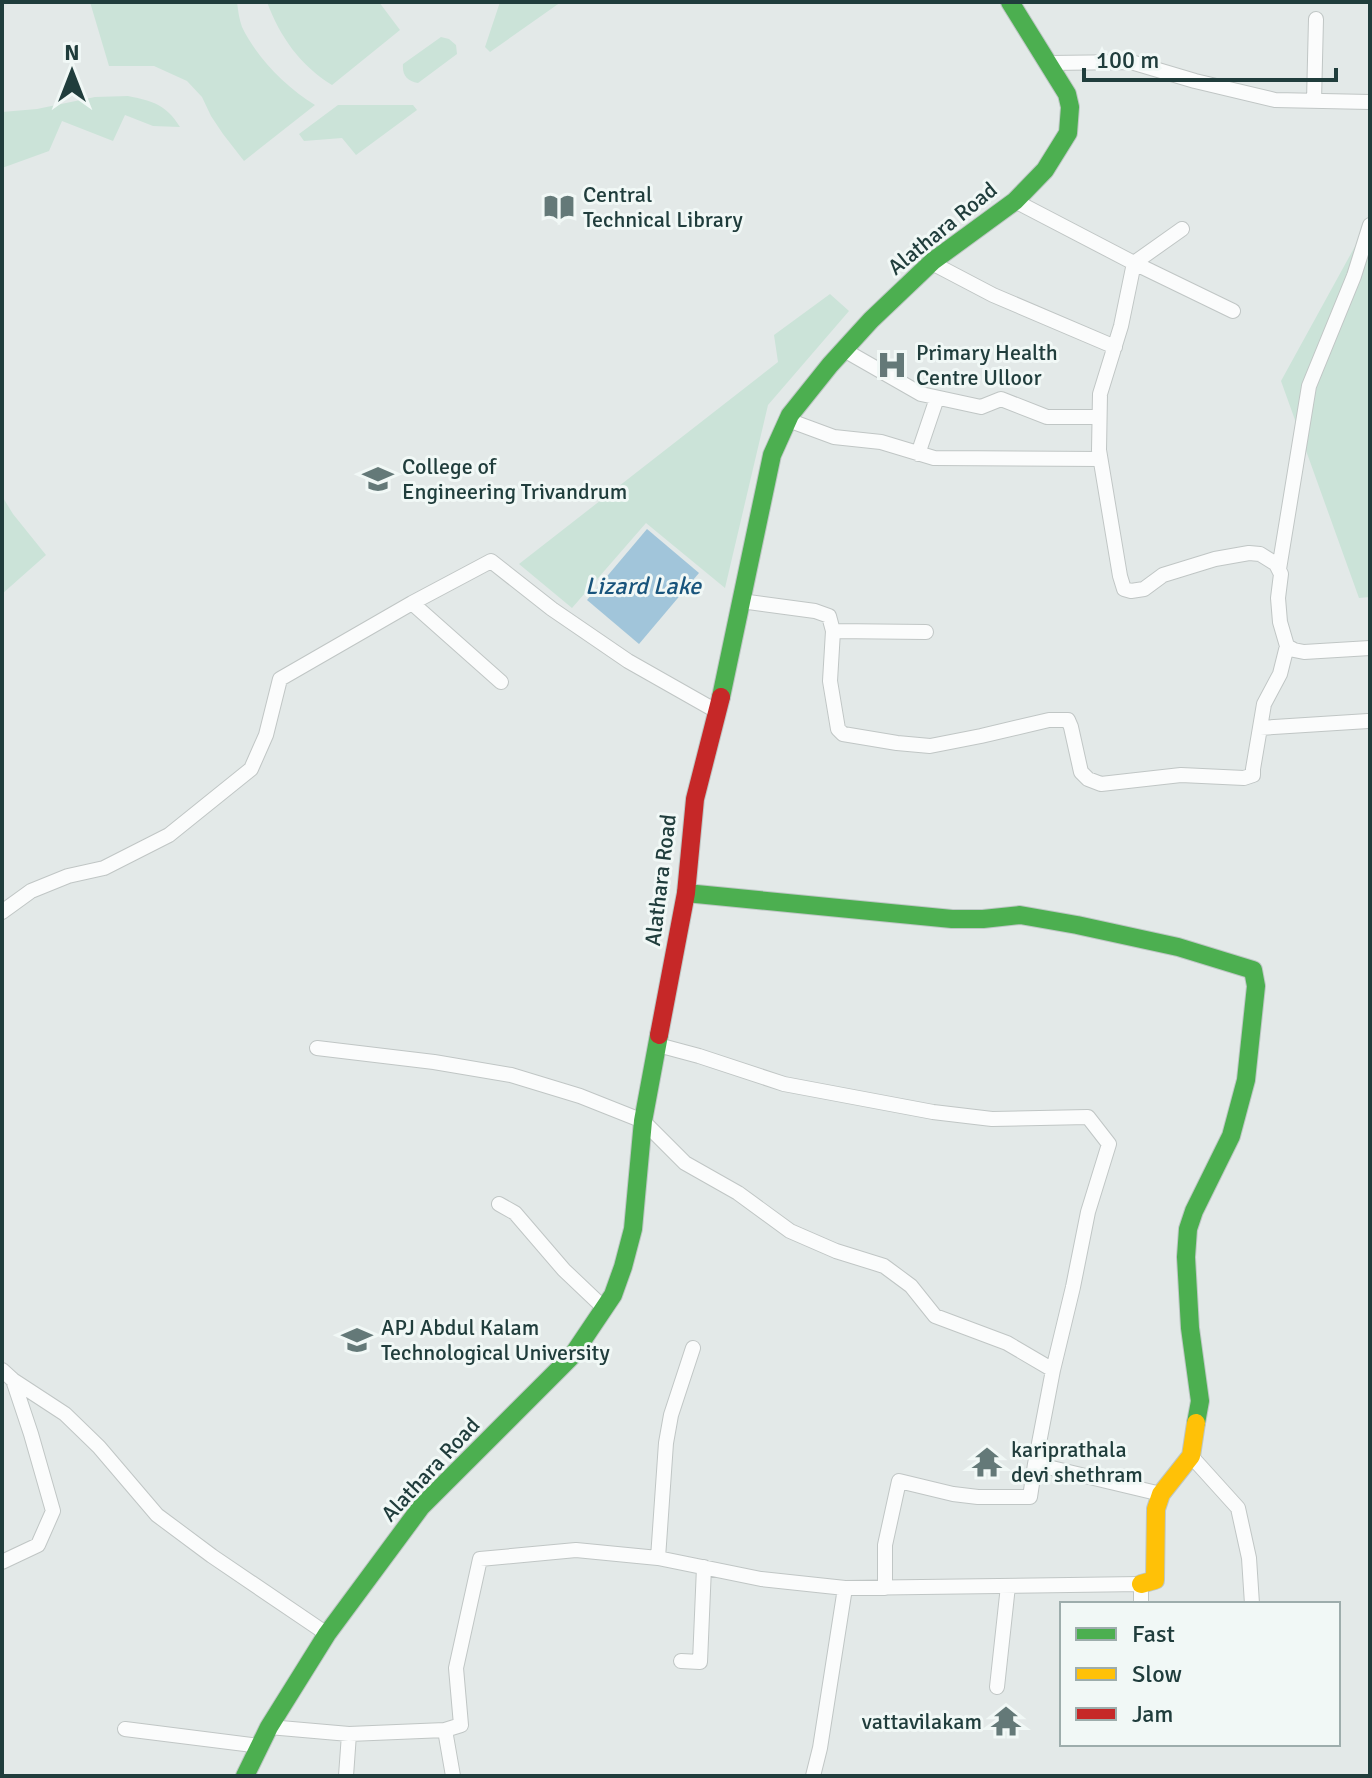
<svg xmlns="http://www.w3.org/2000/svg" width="1372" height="1778" font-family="Signika,sans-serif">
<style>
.green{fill:#cbe3d8}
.water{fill:#a1c5da}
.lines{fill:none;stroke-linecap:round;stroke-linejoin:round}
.street-casing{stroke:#c0c6c5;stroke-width:16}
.fast-casing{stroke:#bec7c5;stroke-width:20}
.slow-casing{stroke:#bec7c5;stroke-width:20}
.jam-casing{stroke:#bec7c5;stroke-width:20}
.street{stroke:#fbfcfc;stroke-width:14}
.fast{stroke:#4caf50;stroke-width:18}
.slow{stroke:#ffc107;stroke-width:18}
.jam{stroke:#c62828;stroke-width:18}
.labels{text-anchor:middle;stroke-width:6;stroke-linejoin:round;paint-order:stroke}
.poi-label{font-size:22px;fill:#203d3c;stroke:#f1f8f6;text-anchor:start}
.street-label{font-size:22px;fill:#203d3c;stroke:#f1f8f6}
.water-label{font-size:24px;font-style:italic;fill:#18547c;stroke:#f1f8f6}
</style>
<rect width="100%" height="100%" fill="#e3e9e8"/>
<path class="green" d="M90,2H237C238,10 239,19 242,27C257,58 286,87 315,105L244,161L223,134L211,116L202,97L187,81L154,66H109Z
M267,2H379L400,30L332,85C300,65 280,37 267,2Z
M500,2H561L490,52L485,47Z
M441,37L449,39L456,45L457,54L418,83C407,81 402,75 403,64Z
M128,96C152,101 166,104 180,127L153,126L125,115L113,141L62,121L49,151L2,168V112L37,109L95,97Z
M338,105H413L417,110L356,155L342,138L304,141L299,134Z
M1370,219V597L1359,598L1281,381Z
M830,294L849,311L768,405L725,588L646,523L572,608L519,564L778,362L774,335Z
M2,496L13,514L46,555L2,594Z"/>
<path class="water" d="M647,529L699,573L639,644L587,600Z"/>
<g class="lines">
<g class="street-casing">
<path id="street" d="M1049,63L1131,62L1195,81L1275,100L1370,102
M1314,101L1316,19
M1015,201L1134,263L1121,326L1100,394L1099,450L1120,576L1124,589L1131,591L1144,589L1163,575L1215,559L1249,553L1260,554L1276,564L1281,574L1278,598L1280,622L1287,646L1294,650L1304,652L1370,648
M1182,229L1134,263L1233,311
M932,263L993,295L1115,347
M844,350L921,394L981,407L1001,399L1047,417H1099
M788,420L834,437L881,442L934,458L1100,459
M918,454L937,398
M1279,569L1309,386L1354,276L1370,225
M741,601L815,611L829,616L833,631L830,681L838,729L843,734L897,743L930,746L981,736L1049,720H1068L1071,727L1081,772L1088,779L1101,784L1181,775L1244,778L1253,775V769L1264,704L1280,674L1287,646
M412,603L501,682
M833,631L926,632
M1260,728L1368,721
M2,912L31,891L68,876L104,868L169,835L251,769L266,735L280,679L412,603L491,561L552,609L628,661L718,712
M658,1045L699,1056L784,1084L933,1112L992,1119L1088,1117L1109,1144L1088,1212L1073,1287L1053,1370L1035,1464L1161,1494
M317,1048L434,1062L511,1075L580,1096L643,1121L685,1163L738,1193L790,1231L836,1251L884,1266L911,1286L935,1316L1007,1343L1053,1370
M499,1204L515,1213L564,1270L604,1308
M2,1370L13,1380L65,1414L99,1447L157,1515L212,1556L327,1634
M1191,1456L1238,1508L1249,1558L1252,1604
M658,1558L761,1579L845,1588L1141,1584V1604
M2,1562L38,1545L53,1511L31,1434L13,1380
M885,1588V1545L899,1481L953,1494L978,1497H1030L1035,1464
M681,1661L700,1662L704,1567
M997,1687L1008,1586
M269,1727L349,1734L445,1730L461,1725L456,1668L480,1559L576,1550L658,1558L666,1443L671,1415L693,1348
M125,1729L260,1746
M445,1730L453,1776
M346,1776L349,1734
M813,1776L820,1748L845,1588"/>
</g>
<g class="fast-casing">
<path id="fast" d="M721,697L772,455L790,415L830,365L871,320L933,261L1015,201L1045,170L1068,133L1070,107L1067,94L1010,2
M686,893L952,919H983L1020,915L1077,925L1178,947L1253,970L1256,986L1246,1080L1231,1136L1194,1211L1188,1229L1186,1257L1190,1328L1200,1401L1196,1423
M245,1776L269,1727L327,1634L421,1507L572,1356L613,1295L623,1267L633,1229L643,1121L659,1035"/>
</g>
<g class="slow-casing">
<path id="slow" d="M1141,1584L1155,1580L1156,1509L1161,1494L1191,1456L1196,1423"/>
</g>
<g class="jam-casing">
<path id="jam" d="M659,1035L686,893L695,799L721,697"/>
</g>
<use href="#street" class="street"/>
<use href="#fast" class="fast"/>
<use href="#slow" class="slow"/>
<use href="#jam" class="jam"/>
</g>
<defs>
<g id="library-bare" transform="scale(2.4)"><path d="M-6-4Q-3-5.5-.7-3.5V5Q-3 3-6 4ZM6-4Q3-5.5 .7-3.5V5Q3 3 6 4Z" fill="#647978" stroke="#f1f8f6" stroke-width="2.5" paint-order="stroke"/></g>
<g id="hospital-bare" transform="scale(2.4)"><path d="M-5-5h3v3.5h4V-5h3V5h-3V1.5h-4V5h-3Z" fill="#647978" stroke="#f1f8f6" stroke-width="2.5" paint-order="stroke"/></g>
<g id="university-bare" transform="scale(2.4)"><path d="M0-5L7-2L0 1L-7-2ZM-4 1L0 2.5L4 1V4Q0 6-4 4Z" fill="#647978" stroke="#f1f8f6" stroke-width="2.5" paint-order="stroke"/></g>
<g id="temple-bare" transform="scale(2.4)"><path d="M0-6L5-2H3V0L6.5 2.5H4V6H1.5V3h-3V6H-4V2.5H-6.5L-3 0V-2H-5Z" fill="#647978" stroke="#f1f8f6" stroke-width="2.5" paint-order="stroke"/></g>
</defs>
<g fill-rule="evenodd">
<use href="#library-bare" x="559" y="207"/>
<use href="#hospital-bare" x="892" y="365"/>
<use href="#university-bare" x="378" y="479"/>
<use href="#university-bare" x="357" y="1340"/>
<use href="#temple-bare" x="987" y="1462"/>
<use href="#temple-bare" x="1006" y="1721"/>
</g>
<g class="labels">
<g class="poi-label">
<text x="583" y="202">Central<tspan x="583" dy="25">Technical Library</tspan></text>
<text x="916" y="360">Primary Health<tspan x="916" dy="25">Centre Ulloor</tspan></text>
<text x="402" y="474">College of<tspan x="402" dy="25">Engineering Trivandrum</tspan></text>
<text x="381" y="1335">APJ Abdul Kalam<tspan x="381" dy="25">Technological University</tspan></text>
<text x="1011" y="1457">kariprathala<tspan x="1011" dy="25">devi shethram</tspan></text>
<text x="982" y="1729" text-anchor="end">vattavilakam</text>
</g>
<g class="street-label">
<text transform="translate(942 228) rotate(-39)" y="8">Alathara Road</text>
<text transform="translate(660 880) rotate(-83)" y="8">Alathara Road</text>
<text transform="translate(430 1469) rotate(-47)" y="8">Alathara Road</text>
</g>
<g class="water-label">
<text x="643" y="594">Lizard Lake</text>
</g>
</g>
<rect width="1372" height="1778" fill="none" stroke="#203d3c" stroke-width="8"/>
<rect x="1060" y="1602" width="280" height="144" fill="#f1f8f6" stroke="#9dadac" stroke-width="2"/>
<rect x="1076" y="1628" width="40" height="12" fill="#4caf50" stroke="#9dadac" stroke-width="2"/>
<text x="1132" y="1642" font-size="24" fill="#203d3c">Fast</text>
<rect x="1076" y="1668" width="40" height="12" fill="#ffc107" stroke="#9dadac" stroke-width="2"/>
<text x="1132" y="1682" font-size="24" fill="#203d3c">Slow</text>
<rect x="1076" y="1708" width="40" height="12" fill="#c62828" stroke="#9dadac" stroke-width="2"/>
<text x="1132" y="1722" font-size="24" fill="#203d3c">Jam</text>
<g transform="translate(72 72)" stroke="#f1f8f6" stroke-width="6" paint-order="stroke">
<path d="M0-6L14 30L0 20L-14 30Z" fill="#203d3c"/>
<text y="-12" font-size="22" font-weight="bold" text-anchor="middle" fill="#203d3c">N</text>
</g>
<path d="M1084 68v12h252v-12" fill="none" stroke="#203d3c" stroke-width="4"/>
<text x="1096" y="68" font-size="24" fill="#203d3c" stroke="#f1f8f6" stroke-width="6" paint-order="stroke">100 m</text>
</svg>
